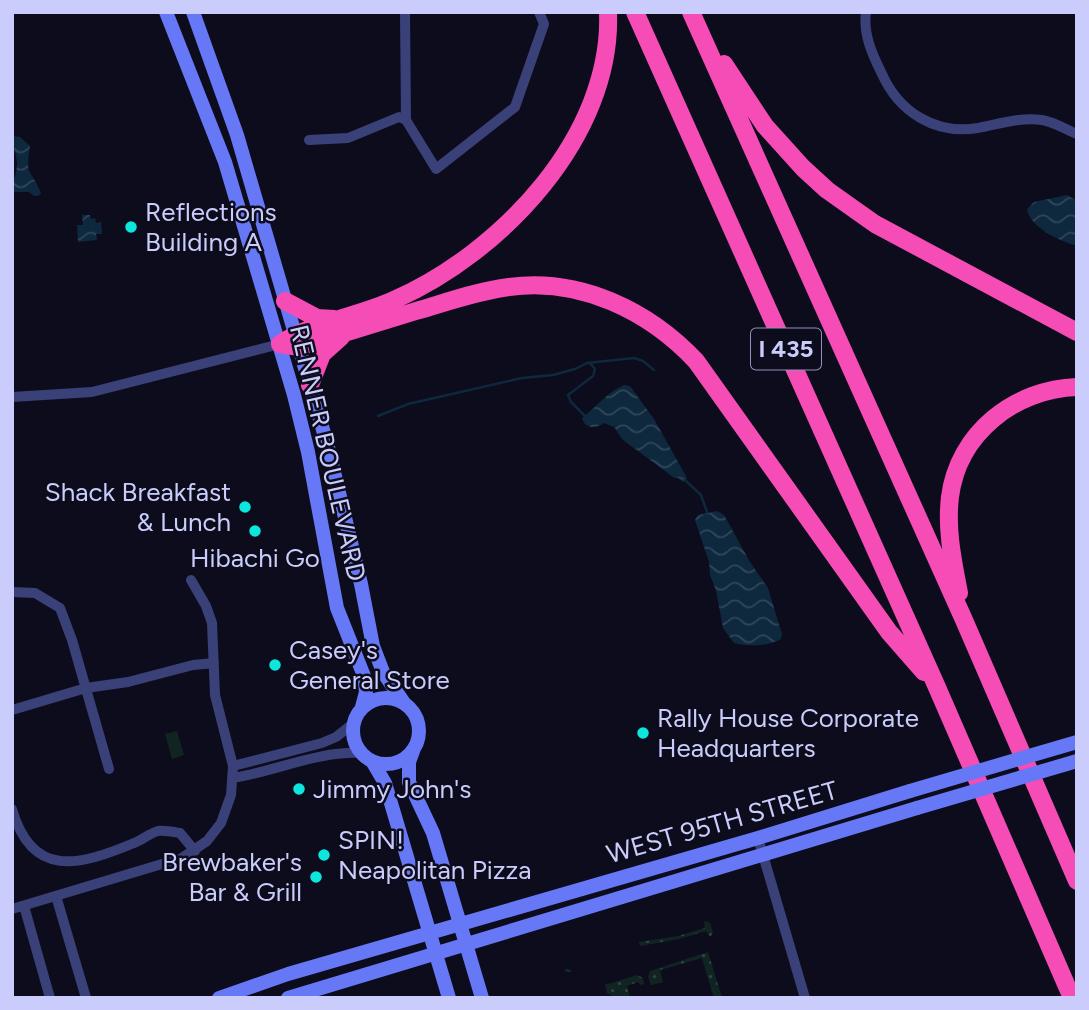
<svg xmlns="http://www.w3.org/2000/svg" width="1089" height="1010" font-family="Figtree,sans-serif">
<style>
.grass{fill:url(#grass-dots)}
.pitch{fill:#102522}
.water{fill:url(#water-waves)}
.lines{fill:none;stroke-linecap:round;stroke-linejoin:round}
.stream{stroke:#0e283e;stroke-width:2.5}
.street{stroke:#3a4078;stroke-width:10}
.secondary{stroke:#6778f7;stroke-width:14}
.highway{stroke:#f54cb6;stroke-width:18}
.secondary-bridge{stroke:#6778f7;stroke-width:14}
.poi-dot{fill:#0de6dc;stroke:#0d0c1c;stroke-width:2.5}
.labels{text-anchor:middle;stroke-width:5;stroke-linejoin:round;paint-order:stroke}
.shield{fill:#0d0c1c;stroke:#9192b9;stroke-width:2}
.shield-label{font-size:24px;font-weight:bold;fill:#caccfc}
.poi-label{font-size:26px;fill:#caccfc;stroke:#0d0c1c;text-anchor:start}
.street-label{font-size:26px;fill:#caccfc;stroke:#0d0c1c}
</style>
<defs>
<pattern id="grass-dots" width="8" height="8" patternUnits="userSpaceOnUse" patternTransform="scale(1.75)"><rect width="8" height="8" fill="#102522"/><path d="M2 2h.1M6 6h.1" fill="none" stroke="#314343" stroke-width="1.8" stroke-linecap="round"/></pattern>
<pattern id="water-waves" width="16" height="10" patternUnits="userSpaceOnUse" patternTransform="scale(1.75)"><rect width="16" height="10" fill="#0e283e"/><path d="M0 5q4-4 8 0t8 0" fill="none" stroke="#30465b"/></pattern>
</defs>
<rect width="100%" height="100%" fill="#0d0c1c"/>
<path class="grass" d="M706,921L710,923L713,933L710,937L706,931L679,939L640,946L639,942L678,936L705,928L704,922Z
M708,952L722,998H714L702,958L660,970L663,982L651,985L648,977L650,971Z
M637,975L643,978L644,984L640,985L638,982L627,986L630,998H616L607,993L605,985Z"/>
<path class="pitch" d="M177,731L184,755L172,759L165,734Z"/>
<path class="water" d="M12,136L20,137L30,146C25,178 31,168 41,193L38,196H34L29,192H12C12,182 17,173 17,164C17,154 12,146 12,136Z
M1067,195L1077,201V246C1060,241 1030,228 1027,209L1034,202Z
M82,215H90L91,219L95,218L96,223L101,222L102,234H96L97,240L78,242L77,225H83Z
M624,385L630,386L654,419L687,478L683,482L678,478L673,477L622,439L614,427L604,423C596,429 585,429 582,418C597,407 607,392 624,385Z
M717,511L724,515L750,562L768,588L782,634L781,639C768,646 750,647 734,643L723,628L716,590L710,575L709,562L695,520L698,515Z"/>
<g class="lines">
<path class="stream" d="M378,416L408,404L522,378L553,375L575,369L587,363L634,358L643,361L654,370
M585,416L571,402L568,395L593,376L595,369L590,363
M685,480L701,495L707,512
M566,970L570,971"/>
<path class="street" d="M405,12L406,120L436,169L515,107L544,24L539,12
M866,12C863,34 872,54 882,74C899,112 935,135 978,128C999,124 1019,117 1042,120C1054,122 1065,129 1077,134
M309,140L348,138L399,117L406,120
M12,397L92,392L280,344
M12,592L35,593L60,608L72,640L109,769
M12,710L86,688L128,682L193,665L214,663
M233,766L322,743L336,737L354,723
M233,778C276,771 317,751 361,753
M12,809C32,879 79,866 134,843C142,840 150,833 158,831C164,830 174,832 180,833L195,851
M758,838L805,998
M56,896L86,998
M24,906L50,998
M12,909L182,858L207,841L221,823L231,795L233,766L215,695L212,623L206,606L191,580"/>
<path class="secondary" d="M166,12L225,162L294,395L308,452L337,608L364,676L366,692L362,707
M193,12L237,135L328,447L361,584L373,646L383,672L404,703
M353 731a33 33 0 1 1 66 0a33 33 0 1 1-66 0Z
M413,751L409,762V782L433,833L482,998
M372,761L385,783L449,998
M219,998L288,974L758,838L910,791
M288,998L917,808"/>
<path class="highway" d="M635,12L936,685L1072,998
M691,12L964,620L1077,881
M724,64L765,126L803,168L827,190L875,224L1077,332
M285,301L317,318L334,319
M280,344L299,347C338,335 377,323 416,311C447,302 478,291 509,287C580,277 649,311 696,361L889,632L924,672
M280,344C313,322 357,317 394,300C501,253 613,136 608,12
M310,385L322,354L341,337
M959,593C953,561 946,530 950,497C958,433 1015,389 1077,387"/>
<path class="secondary-bridge" d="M910,791L1077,742
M917,808L1077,761"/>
</g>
<g class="poi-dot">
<circle cx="131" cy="227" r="7"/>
<circle cx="245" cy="507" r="7"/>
<circle cx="255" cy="531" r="7"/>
<circle cx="275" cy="665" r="7"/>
<circle cx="643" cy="733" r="7"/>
<circle cx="299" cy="789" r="7"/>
<circle cx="324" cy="855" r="7"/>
<circle cx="316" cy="877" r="7"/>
</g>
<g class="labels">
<rect class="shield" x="751" y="328.5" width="70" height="41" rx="5"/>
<g class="shield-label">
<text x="786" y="357">I 435</text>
</g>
<g class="poi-label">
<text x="145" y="221">Reflections<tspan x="145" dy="30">Building A</tspan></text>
<text x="231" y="501" text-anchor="end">Shack Breakfast<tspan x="231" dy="30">&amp; Lunch</tspan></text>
<text x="255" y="567" text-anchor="middle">Hibachi Go</text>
<text x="289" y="659">Casey's<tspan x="289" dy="30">General Store</tspan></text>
<text x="657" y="727">Rally House Corporate<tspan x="657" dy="30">Headquarters</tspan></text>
<text x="313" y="798">Jimmy John's</text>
<text x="338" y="849">SPIN!<tspan x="338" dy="30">Neapolitan Pizza</tspan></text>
<text x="302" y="871" text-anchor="end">Brewbaker's<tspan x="302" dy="30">Bar &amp; Grill</tspan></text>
</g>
<g class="street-label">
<text transform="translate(328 453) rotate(77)" y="9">RENNER BOULEVARD</text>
<text transform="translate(722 822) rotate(-16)" y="9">WEST 95TH STREET</text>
</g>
</g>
<rect width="1089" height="1010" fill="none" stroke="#caccfc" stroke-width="28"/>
</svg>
